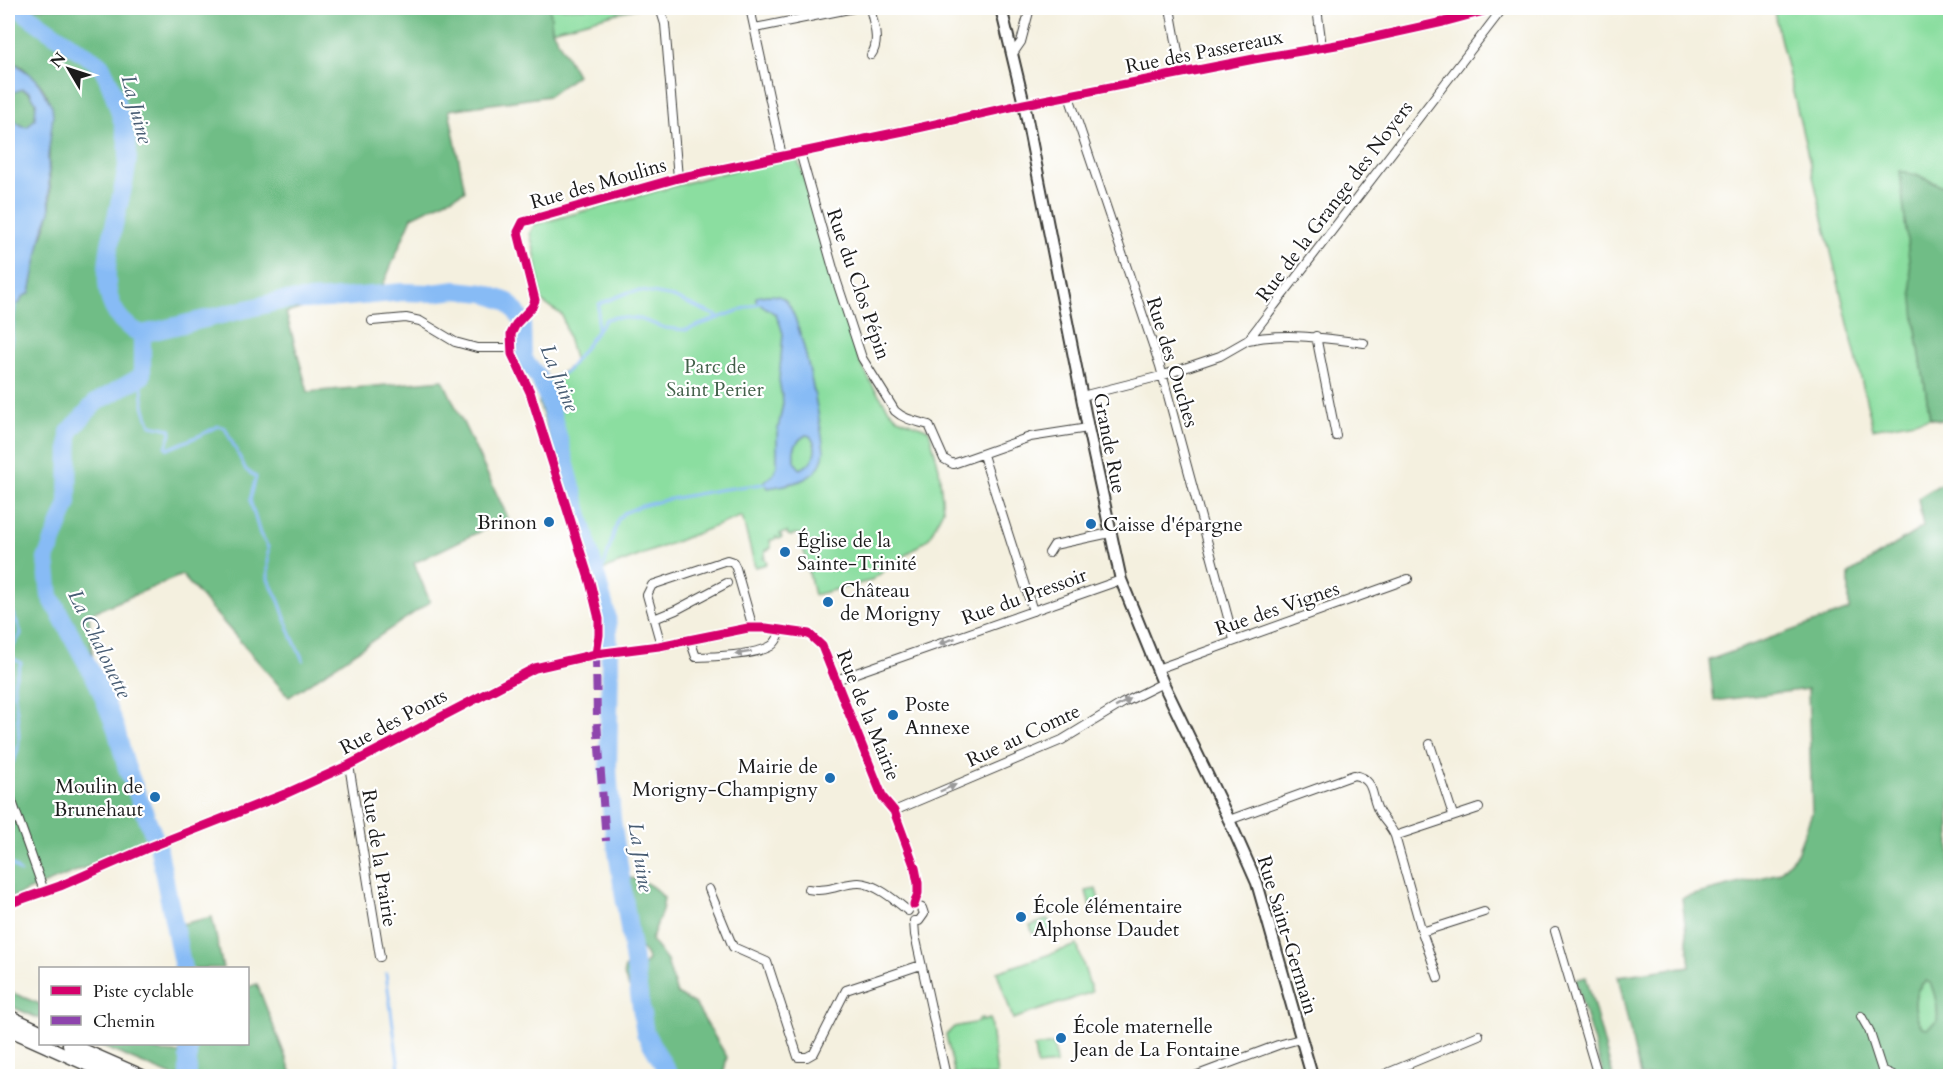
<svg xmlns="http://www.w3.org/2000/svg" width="1958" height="1084" font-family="Cardo,serif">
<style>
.green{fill:#8bdea0;stroke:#547d5e;stroke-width:1.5}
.forest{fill:#70bd86;stroke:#466c51;stroke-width:1.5;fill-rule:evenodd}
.water{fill:#87bbf5;stroke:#526c88;stroke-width:1.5;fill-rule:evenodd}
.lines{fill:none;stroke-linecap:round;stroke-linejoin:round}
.stream{stroke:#87bbf5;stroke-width:3}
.river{stroke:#87bbf5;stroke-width:18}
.minor-casing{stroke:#3c3c39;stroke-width:10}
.secondary-casing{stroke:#3c3c39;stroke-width:14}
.primary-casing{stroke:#3c3c39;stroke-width:15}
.minor{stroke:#fff;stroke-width:8}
.secondary{stroke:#fff;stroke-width:10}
.primary{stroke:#fff;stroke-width:12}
.quiet{stroke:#8e44ad;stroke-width:8;stroke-dasharray:15 8;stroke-linecap:butt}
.cycleway-casing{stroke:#fff;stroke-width:13}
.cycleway{stroke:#d6006c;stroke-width:9}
.oneway{fill:#999}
.poi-dot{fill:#1f6fb2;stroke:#fff;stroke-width:2}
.labels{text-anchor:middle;stroke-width:4.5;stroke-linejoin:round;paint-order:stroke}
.street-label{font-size:20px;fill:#1c1c1c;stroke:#fff}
.park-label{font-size:20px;fill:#43604a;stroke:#fff}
.poi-label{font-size:20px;fill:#1c1c1c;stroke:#fff;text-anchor:start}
.water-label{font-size:21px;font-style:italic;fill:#475c73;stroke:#fff}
</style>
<rect width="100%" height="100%" fill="#fff"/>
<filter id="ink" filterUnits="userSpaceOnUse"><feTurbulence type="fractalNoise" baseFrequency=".0167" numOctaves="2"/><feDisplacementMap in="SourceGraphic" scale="12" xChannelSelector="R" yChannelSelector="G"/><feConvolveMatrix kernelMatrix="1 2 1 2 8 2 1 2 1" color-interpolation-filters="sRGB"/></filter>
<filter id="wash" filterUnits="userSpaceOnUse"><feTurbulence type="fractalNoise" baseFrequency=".008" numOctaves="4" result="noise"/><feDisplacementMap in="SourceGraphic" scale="24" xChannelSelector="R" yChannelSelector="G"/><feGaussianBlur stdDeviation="1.35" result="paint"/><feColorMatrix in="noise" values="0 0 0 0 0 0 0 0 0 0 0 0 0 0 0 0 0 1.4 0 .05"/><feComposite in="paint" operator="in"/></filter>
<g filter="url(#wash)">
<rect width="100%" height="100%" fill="#f4f0df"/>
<path class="green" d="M550,8H637L552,30Z
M1773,8H1950V188L1940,185L1916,174V329L1930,418L1873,429Z
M790,157L796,158L801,168L816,225L859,360L873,386L888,408L898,418L929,430L939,468L943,510L929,538L870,581L814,595L800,534H793L792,536L788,535L787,532L780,534L782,537L779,539L776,537V539L770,540L771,548L765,551V557L763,558L765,559L767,564L755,567L742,516L592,574L539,403L542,384C555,374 562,376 575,362L562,315L541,301L536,259L530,233L534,225L711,176Z
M1096,889L1100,904L1090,907L1086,891Z
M1048,919L1052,929L1034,936L1030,926Z
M1077,945L1092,992L1013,1019L997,972Z
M1926,981L1930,983C1935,993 1939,1011 1937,1021L1927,1028L1922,1027C1913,1014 1911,990 1926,981Z
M982,1018V1021L990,1019L997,1076H955L946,1035L954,1027L979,1022V1019Z
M1054,1044L1056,1064L1037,1066L1034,1047Z"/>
<path class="forest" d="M8,8H550L552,30L577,75L549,96L449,110L465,191L412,217L383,285L286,313L308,392L443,380L508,518L414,563L430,602L289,697L182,575L89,614L94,674L148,842L8,899V306L15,305C28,275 40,246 49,215C53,200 49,175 49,160C48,126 62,101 31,75C24,69 17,62 8,61Z
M22,89C36,94 37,105 35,119L27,127C10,125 8,105 14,92Z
M1900,171C1918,174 1933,184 1950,188V461L1946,421L1930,418L1916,329Z
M1950,478V1076H1640L1618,976L1690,966L1682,898L1779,873L1797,853L1812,813L1808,689L1714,701L1709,660L1849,610V574L1923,527L1918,498ZM1926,981L1930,983C1935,993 1939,1011 1937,1021L1927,1028L1922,1027C1913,1014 1911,990 1926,981Z
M630,878C644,880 655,887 664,898L662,911L651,940L667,961L677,994L695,1004L727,1057L723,1076H672C657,1058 640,1041 635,1017C633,1010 634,1001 632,994C629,983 618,974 628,964L644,965L648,960C647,951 640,948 634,942C630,938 624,931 623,926C619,913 624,889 630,878Z
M212,917L223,968H179L169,927Z
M1586,977L1613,1076H1604L1575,980Z
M257,984L293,1076H172L96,1044H142L162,1052L178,1053L186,1044H248V987Z
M8,991L40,1004V1019L8,1005Z"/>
<path class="water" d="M8,61L13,62L36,79L52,106L53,116L48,156L50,212L42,233L30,293L22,297L20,303L8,306V253L11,245L8,239ZM22,89L30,92L36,103L35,119L27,127C10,125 8,105 14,92Z
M766,295C774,295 782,295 787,302C803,323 820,421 824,450C822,481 792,484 768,488L764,481L773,475L777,465V434L783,403L779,380L783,334L780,324L775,314L756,301V297ZM806,435L810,436C820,449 814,464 800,469C790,457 792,443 806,435Z"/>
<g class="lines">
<path class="stream" d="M597,329L599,304L629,292L641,291L673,297L717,316
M8,368L15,304
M142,376C141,394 143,409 151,425L170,429L171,433L166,447L168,449L201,435L218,426L225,428L246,470L256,477L250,500L260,534L268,547V579L279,601L292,637L303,660
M542,384C551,377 561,376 568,370L606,319L616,317L640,319L665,328L686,330L759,303
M598,577L605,563L618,519L624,513L641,506L665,500L718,490L770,483
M8,605L18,624L21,634L9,653V656L21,663C18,670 14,678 14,685C14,706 28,753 8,767
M8,861L20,872
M386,974L400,1076"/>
<path class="river" d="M19,8C37,24 58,36 78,50C85,55 96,60 101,66C111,81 128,135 128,153C128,205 72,305 142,334L280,301L328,299L403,292L432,293L456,290L484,293L508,302L517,313L522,322L523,359L539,378L548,399L607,615L610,662L608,769L612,819L645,1033L670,1076
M142,334V376L95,403L69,432L68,503L46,559L50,596L98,684L116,729L126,766L158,846L183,968
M188,1076V1044"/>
</g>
</g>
<g filter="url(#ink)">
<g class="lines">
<g class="minor-casing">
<path id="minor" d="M660,8L665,24L678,178
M750,8L782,156
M870,8C873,22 881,42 871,55
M1170,8L1182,74
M1317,8L1322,47
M755,28L854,8
M1012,55L1021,42L1030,8
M1069,96L1160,366L1234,640
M800,152L836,279L862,358L895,411C905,420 916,421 929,425L944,459L953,464L1030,437L1088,428
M372,321L406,318L420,321L455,342L477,348H511
M1316,336L1336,436
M1248,340C1287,332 1325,338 1364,343
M1082,396L1161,376L1220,356L1248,340L1503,8
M983,455L1033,611
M1049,553L1054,545L1110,533
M654,619L676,610L727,583
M690,640L696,657C713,657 756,655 771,646C776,643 779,636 781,630
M661,645L647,595L652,585L727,560L733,562L736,568L753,628
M596,654L599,635V619L590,582L530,392L512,354L511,334L516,324L532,307L535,300L518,232L523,222L678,178L918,128L1024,104L1254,59L1348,43L1443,22L1495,8
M1157,669L1408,579
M836,680L1121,580
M1430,744L1453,815
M349,765L380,957
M8,790L44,891
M894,811L1062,740L1123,703L1163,683
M1229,820L1354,775C1376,779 1370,796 1379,812C1384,821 1391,826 1395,836L1422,932L1438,978
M1395,836L1479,808
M709,889L733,947L767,962L798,1057H807L814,1053L846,990L921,965
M808,889C830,893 840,883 859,883C875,883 896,901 908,911
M8,904L60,886L145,849L285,794L349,765L535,668L596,654L659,646L748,628H766L809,634L822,646L883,798L894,811L915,868L918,883V893L914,905
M914,921L915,935L946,1076
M914,921H919L924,914L922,908L914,905
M1555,931L1598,1076
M1422,932L1484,912
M1861,1016L1869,1030L1882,1070L1893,1075V1076
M1195,1076L1278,1045L1300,1039
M1380,1076L1479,1035"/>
</g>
<g class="secondary-casing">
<path id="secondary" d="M1001,8L1024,104L1088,428L1121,580L1163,683L1229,820L1257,883L1312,1076"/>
</g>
<g class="primary-casing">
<path id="primary" d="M8,1016L40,1031
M8,1029L113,1076
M69,1044L142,1076"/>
</g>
<use href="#minor" class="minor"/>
<use href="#secondary" class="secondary"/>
<use href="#primary" class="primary"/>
<path class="quiet" d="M596,654L597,721L606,841"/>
<g class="cycleway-casing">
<path id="cycleway" d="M596,654L599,635V619L590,582L530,392L512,354L511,334L516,324L532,307L535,300L518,232L523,222L678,178L918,128L1024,104L1254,59L1348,43L1443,22L1495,8
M8,904L60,886L145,849L285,794L349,765L535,668L596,654L659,646L748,628H766L809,634L822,646L883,798L894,811L915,868L918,883V893L914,905"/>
</g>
<use href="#cycleway" class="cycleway"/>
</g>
<defs><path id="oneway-solid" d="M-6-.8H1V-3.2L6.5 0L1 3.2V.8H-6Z" transform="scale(1.5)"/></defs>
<g class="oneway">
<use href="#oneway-solid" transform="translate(947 641) rotate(161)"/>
<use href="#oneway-solid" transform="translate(743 653) rotate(171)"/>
<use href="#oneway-solid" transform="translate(1123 703) rotate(-29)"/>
<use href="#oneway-solid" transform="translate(948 788) rotate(-23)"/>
</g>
</g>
<g class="poi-dot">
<circle cx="549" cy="522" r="6"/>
<circle cx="1091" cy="524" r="6"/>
<circle cx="785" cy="552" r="6"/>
<circle cx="828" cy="602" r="6"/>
<circle cx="893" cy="715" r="6"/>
<circle cx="830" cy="778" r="6"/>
<circle cx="155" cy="797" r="6"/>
<circle cx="1021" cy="917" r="6"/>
<circle cx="1061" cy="1038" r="6"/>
</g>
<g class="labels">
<g class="street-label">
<text transform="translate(1204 51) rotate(-11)" y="7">Rue des Passereaux</text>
<text transform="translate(598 183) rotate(-16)" y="7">Rue des Moulins</text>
<text transform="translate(1334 201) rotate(-53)" y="7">Rue de la Grange des Noyers</text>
<text transform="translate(859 284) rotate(71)" y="7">Rue du Clos Pépin</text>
<text transform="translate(1173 362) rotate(73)" y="7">Rue des Ouches</text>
<text transform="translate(1110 443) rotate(79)" y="7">Grande Rue</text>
<text transform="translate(1024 596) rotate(-20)" y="7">Rue du Pressoir</text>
<text transform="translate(1277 608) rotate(-19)" y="7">Rue des Vignes</text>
<text transform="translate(869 715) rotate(68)" y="7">Rue de la Mairie</text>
<text transform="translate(393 721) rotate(-28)" y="7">Rue des Ponts</text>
<text transform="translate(1023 735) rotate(-25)" y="7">Rue au Comte</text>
<text transform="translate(380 858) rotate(81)" y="7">Rue de la Prairie</text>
<text transform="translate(1288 935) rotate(73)" y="7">Rue Saint-Germain</text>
</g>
<g class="park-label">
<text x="715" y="373">Parc de<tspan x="715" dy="23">Saint Perier</tspan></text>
</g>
<g class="poi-label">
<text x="537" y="529" text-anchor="end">Brinon</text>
<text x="1103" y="531">Caisse d'épargne</text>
<text x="797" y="547">Église de la<tspan x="797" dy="23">Sainte-Trinité</tspan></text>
<text x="840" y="597">Château<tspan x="840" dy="23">de Morigny</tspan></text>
<text x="905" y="711">Poste<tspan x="905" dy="23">Annexe</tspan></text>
<text x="818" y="773" text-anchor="end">Mairie de<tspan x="818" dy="23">Morigny-Champigny</tspan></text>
<text x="143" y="793" text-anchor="end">Moulin de<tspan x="143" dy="23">Brunehaut</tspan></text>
<text x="1033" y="913">École élémentaire<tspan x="1033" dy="23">Alphonse Daudet</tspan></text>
<text x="1073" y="1033">École maternelle<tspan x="1073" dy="23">Jean de La Fontaine</tspan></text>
</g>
<g class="water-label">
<text transform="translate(137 109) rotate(75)" y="7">La Juine</text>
<text transform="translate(560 378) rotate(68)" y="7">La Juine</text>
<text transform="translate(100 644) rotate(64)" y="7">La Chalouette</text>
<text transform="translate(641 857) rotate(81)" y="7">La Juine</text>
</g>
</g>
<rect width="1958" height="1084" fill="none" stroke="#fff" stroke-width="30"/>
<rect x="39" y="967" width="210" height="78" fill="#ffffff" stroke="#a4a4a4" stroke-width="1.5"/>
<rect x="51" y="986" width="30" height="9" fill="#d6006c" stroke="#a4a4a4" stroke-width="1.5"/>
<text x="93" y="997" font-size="18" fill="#1c1c1c">Piste cyclable</text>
<rect x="51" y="1016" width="30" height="9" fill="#8e44ad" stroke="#a4a4a4" stroke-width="1.5"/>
<text x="93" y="1027" font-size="18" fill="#1c1c1c">Chemin</text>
<g transform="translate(69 69) rotate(309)" stroke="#ffffff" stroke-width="4.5" paint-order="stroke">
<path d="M0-4.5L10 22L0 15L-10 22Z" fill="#1c1c1c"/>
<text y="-9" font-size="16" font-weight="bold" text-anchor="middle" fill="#1c1c1c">N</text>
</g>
</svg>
